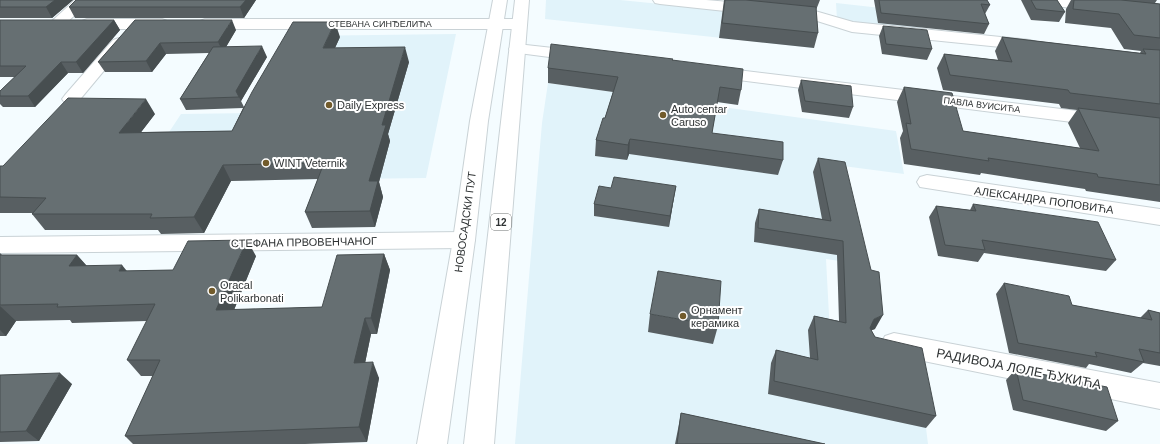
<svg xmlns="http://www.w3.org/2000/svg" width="1160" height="444" font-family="Arial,sans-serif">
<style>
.built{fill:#e1f3fa}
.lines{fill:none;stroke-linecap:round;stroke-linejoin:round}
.minor-casing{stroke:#c9d2d6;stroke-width:2}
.major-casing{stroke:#c9d2d6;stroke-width:2}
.minor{fill:#fff;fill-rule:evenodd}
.major{fill:#fff;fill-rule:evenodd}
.wall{fill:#585f62}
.shaded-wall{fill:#474e50}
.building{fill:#666f72;stroke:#474e50}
.poi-dot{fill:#725b2b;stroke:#fff;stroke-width:1.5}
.labels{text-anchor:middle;stroke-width:4;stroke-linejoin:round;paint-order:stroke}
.far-street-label{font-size:9px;fill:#2e3233;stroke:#fff}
.shield{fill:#fff;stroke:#6d7070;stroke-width:1}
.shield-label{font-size:10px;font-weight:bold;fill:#2e3233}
.poi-label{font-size:11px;fill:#2e3233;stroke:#fff;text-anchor:start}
.street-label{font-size:11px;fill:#2e3233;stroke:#fff}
.near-street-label{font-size:13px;fill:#2e3233;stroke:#fff}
</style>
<rect width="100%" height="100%" fill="#f4fcff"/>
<path class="built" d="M546,0H620L812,19L814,48L545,19Z
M836,3L917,12L922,30L837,20Z
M456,34L426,178L136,182L181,114L253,113L294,36Z
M548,83L896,131L904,174L843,166L866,265L826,259L830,334L926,428L928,444H515L542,123Z"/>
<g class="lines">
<g class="minor-casing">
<path id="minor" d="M75,0H91L62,27L57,29L52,27L49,24L52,21Z
M653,0H706L753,4L758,6L761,9L758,12L753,14L660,4L655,3Z
M1027,0H1081L1160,7V17L1034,4L1029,3Z
M787,8L815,11L853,22L1030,40L1036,42L1038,45L1036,48L1030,50L852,32L814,20L782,16L779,13L782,10Z
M87,19H162L167,21L170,24L167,27L162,29H87L82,27L79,24L82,21Z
M205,19H519L524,21L527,24L524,27L519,29H205L200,27L197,24L200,21Z
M119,38L125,40L127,43L77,103L71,104L65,103L62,99L65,95L113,40Z
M517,44L580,51L586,52L588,56L586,60L580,61L511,52L509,49L511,46Z
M713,67L1160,121V133L707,76L704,72L707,68Z
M927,175L1160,209V225L920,187L917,182L920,177Z
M464,232L472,234L475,240L472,246L464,248L0,253V237Z
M894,333L1160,383V409L894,355L885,352L881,344L885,336Z"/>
</g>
<g class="major-casing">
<path id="major" d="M493,0H507L488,121L475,240L447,444H417L453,240L470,121Z
M515,0H529L494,444H464Z"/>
</g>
<use href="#minor" class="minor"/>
<use href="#major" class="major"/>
</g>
<path class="wall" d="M0,0H73L52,18H0Z
M256,0L244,18H75L69,7Z
M724,0H820L816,10L818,33L814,48L719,38Z
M874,0H987L990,5L985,14L989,24L984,34L878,23Z
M1021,0H1057L1065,12L1059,22L1031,20Z
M1071,0H1157L1155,3L1160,4V202L1086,191L1085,189L981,173L980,175L904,164L900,138L903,131L897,102L904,87L963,131L1080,148L1068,123L1077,110L1061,108L1059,104L943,90L937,68L944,54L998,60L995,51L1002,37L1140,53L1141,51L1124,49L1111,28L1065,23L1066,9Z
M0,20H114L120,30L83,73H68L35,107H3L0,104V91L15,77H0Z
M135,20L236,30L226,47L267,57L241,101L244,107L340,37L335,48L409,62L388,134L390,141L379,182L383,197L375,227L312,228L305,212L318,179L231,181L204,233L161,234L158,230H45L32,214V213H0V166H3L155,114L141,132L232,131L243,108L186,110L180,99L209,53L166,54L152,72H105L98,62Z
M883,26L932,49L927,60L882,54L879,36Z
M673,60L741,90L738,105L717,102L712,133L783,160L778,175L629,154L627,160L595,156L596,140L605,118L613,92L548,83V68Z
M801,80L853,107L849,118L802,112L798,90Z
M818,158L875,329L871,330L875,337L936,416L926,428L768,394L771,363L776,350L810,358L808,330L814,316L839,321L837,255L754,242L755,223L759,209L822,219L813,172Z
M676,186L669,227L594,216V204L611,188Z
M973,204L1116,260L1106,271L984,253L978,262L938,256L929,217L936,206L970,210Z
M0,253L2,255H77L87,266L127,271L173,270L256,256L234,310L322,307L384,254L390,270L377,334H371L365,363L379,378L367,442L305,444H133L125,436L153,376H141L127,360L147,321L72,323L70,320L16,321L6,336H0Z
M1004,283L1072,305L1140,318L1148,310L1160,313V366L1143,363L1131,373L1089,364L1086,368L1009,353L996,294Z
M650,314L718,326L713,344L648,332Z
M1016,369L1118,421L1106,431L1013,410L1006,380Z
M0,375L72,384L39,441L0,442Z
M681,413L825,444H675L678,429Z"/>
<path class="shaded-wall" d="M55,0H73L52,18L46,7Z
M246,0H256L244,18L240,7Z
M114,20L120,30L83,73L76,62Z
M232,20L236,30L223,52L218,42Z
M335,22L340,37L328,63L323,48Z
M160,43L166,54L152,72L146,61Z
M262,46L267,57L241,101L236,91Z
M405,47L409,62L388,134L390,141L379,182L383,197L375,227L370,211L369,181L382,125Z
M61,62L68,73L35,107L28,96Z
M146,99L155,114L129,148L119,133Z
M630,139L629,154L627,160L628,145Z
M223,165L231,181L204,233L194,217Z
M676,186L674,197L669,227L670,216Z
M247,240L256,256L227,327L216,310Z
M384,254L390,270L377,334L371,318Z
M77,255L91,271L69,266Z
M122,265L135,281L119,271Z
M0,306L16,321L6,336L0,330Z
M883,315L875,329L867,332L874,319Z
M365,318L371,334L362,378L354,363Z
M373,362L379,378L367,442L359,427Z
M60,373L72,384L39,441L26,431Z"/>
<path class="building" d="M0,0H55L46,7H0Z
M76,0H246L240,7H69Z
M725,0H746L816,7L818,33L722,23Z
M879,0H987L990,5L981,4L989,24L881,13Z
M1031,0H1057L1065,12L1036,9Z
M1074,0H1121L1160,4V38L1134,35L1119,14L1073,9Z
M0,20H114L76,62H61L28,96H0V91L26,66H0Z
M135,20H232L218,42L160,43L146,61L98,62Z
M293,22H335L323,48L405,47L382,125H386L369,181H378L370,211L305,212L324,163L223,165L194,217L150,218L152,214H32L46,198L0,197V166H3L68,98L146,99L119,133L232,131L252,92Z
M883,26L927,30L932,49L886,44Z
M1002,37L1146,54L1143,49L1160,50V104L1070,93L1068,90L950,75L944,54L1012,62Z
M551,44L673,59L672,60L743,69L741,90L720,87L712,133L783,142V160L630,139L628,145L596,140L603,118H605L618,77L548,68Z
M262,46L236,91L239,97L180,99L213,47Z
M801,80L851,86L853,107L805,101Z
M904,87L952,93L963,131L1099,151L1078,108L1160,118V185L1098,177L1097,174L988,158L989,161L911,149L906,123L911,124Z
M818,158L845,162L871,270L879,272L883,315L874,319L870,328L875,337L922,348L936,416L774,381L776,350L818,360L814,316L846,323L843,241L758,228L759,209L831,221Z
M614,177L676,186L670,216L594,204L599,186L611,188Z
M973,204L1098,222L1116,260L982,240L985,250L945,245L936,206L976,211Z
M247,240L216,310L322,307L337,255L384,254L371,318H365L354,363L373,362L359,427L125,436L160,360H127L155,304L57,307L58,304L0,305V255H77L69,266L122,265L119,271L173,270L188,241Z
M658,271L721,281L718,326L650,314Z
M1004,283L1069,296L1072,305L1152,320L1148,310L1160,313V353L1139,349L1144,362L1095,352L1097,357L1018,343Z
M1016,369L1107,387L1118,421L1023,400Z
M60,373L26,431L0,432V375Z
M681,413L825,444H677Z"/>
<g class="poi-dot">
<circle cx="329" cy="105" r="4"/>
<circle cx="663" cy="115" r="4"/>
<circle cx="266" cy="163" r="4"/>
<circle cx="212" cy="291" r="4"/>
<circle cx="683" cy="316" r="4"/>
</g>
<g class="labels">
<g class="far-street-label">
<text x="380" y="27">СТЕВАНА СИНЂЕЛИЋА</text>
<text transform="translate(982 105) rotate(7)" y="3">ПАВЛА ВУИСИЋА</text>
</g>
<rect class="shield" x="491" y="214" width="20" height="16" rx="3"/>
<g class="shield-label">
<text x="501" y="226">12</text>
</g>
<g class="poi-label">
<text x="337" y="109">Daily Express</text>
<text x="671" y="113">Auto centar<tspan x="671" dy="13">Caruso</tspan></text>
<text x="274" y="167">WINT Veternik</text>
<text x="220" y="289">Oracal<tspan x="220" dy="13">Polikarbonati</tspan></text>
<text x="691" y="314">Орнамент<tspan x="691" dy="13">керамика</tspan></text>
</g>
<g class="street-label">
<text transform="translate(1044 200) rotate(8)" y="4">АЛЕКСАНДРА ПОПОВИЋА</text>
<text transform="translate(465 222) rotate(-82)" y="4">НОВОСАДСКИ ПУТ</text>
<text transform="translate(304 242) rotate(-1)" y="4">СТЕФАНА ПРВОВЕНЧАНОГ</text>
</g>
<g class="near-street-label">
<text transform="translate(1019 368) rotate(11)" y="5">РАДИВОЈА ЛОЛЕ ЂУКИЋА</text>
</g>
</g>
</svg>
